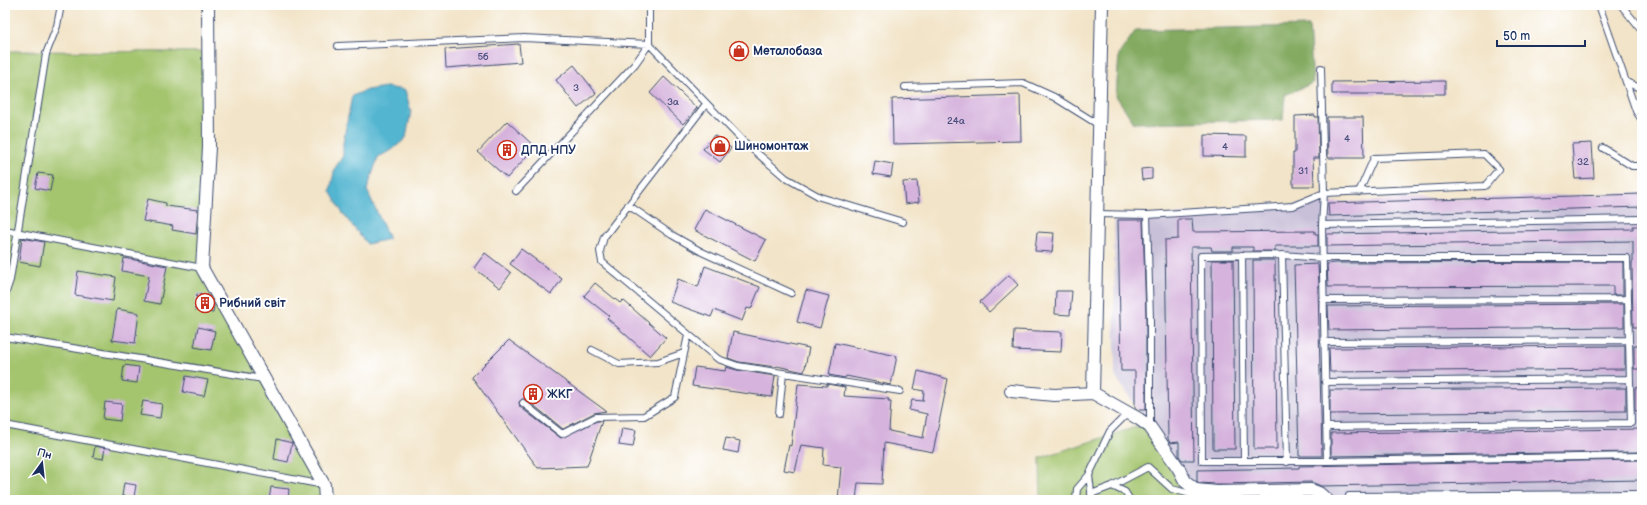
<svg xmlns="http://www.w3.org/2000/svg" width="1647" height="505" font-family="'Balsamiq Sans',sans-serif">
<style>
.industrial{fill:#c8bfd8}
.green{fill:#a4c56e;stroke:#607a66}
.forest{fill:#83aa61;stroke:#4f6c60}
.water{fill:#52b5d0;stroke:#367297}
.building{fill:#d6b3dd}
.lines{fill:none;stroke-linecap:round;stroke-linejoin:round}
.service-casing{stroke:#3b4a6e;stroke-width:8}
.minor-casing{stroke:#3b4a6e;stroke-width:14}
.service{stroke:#fff;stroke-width:6}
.minor{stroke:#fff;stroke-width:12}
.labels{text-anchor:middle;stroke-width:4;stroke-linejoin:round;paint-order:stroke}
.number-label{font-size:10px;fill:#4a507e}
.poi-label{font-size:12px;font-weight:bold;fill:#1b2f5e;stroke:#fff;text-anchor:start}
</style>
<rect width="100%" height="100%" fill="#fff"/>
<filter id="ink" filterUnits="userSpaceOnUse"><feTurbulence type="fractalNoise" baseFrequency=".025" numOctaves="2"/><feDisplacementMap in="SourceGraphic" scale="8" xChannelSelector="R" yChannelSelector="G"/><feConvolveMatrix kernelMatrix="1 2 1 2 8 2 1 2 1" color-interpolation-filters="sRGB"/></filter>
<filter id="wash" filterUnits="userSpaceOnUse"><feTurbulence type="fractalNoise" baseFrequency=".012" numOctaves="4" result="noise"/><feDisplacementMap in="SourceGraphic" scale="16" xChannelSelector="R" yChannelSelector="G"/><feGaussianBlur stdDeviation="0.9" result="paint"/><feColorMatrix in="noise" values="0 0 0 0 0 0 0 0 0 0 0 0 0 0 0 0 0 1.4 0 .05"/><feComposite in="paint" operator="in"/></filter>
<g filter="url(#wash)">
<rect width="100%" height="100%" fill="#f2e4c8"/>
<path class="industrial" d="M1642,193V500H1249L1189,481L1182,474L1115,376L1114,220L1314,203Z"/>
<path class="green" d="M5,51L207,52L202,279L334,496L333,500H5Z
M1142,425L1175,476L1225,500H1041L1040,458Z"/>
<path class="forest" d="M1309,26L1313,83L1285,95L1283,120L1134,123L1116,96L1119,54L1136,30Z"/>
<path class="water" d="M386,87L405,90L411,111L406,138L392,150L378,157L367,190L389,239L367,244L343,214L330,191L335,168L343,156V143L352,96L367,90Z"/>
<g id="blocks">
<path class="building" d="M519,44L521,62L446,68L445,49Z
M574,65L596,93L578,108L556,80Z
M664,77L697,108L683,124L650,93Z
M1445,81V94H1332V82Z
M1020,95L1021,141L893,144L892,99Z
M1315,115V117H1318L1319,158H1313L1314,186H1293V153H1295V116Z
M1327,117H1363L1364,158H1328Z
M507,121L535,147L507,178L478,152Z
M714,135L731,148L720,162L703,149Z
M1204,135L1246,136V157L1204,156Z
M1592,143L1594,178L1575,179L1572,144Z
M875,161L893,164L891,177L873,174Z
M1152,168V179L1142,180L1141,169Z
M38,173L53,175L50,191L35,188Z
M917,181L919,202L905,204L903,182Z
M1642,194V207L1329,216L1328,203Z
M148,199L166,203V206L198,210L196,234L172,230L173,226L143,221Z
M705,209L766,240L755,261L694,230Z
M1178,219H1192L1193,232L1315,231V234H1318V246H1275V251H1253V247H1233V251H1212L1211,247H1191L1194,460H1182L1179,456V442L1170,443L1168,439L1165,240L1178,239Z
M1118,220H1143L1146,318V410H1139L1135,408V371H1121Z
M1633,226H1642V327H1633L1632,262H1633V241L1327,246V234L1633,229Z
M1037,232L1054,233L1052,252L1035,251Z
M22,238L44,242L40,266L19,262Z
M521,249L562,279L551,294L510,264Z
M485,253L511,273L500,288L474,268Z
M124,258L167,266L160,304L144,301L149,276L122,271Z
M1212,260H1233L1235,449H1213Z
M1253,260H1275L1277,449H1254Z
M1623,262V295H1613V286L1328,287L1327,264L1334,263Z
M1318,264L1319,287H1318L1322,456H1299L1294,265Z
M705,266L760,287L751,309L747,308L742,321L714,310L711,317L670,302L678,279L698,287Z
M78,271L116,277L113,301L75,295Z
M1009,275L1018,285L989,312L980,302Z
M595,283L620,303L623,300L666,338L650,356L607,318L609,316L584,296Z
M806,290L829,296L820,328L797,322Z
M1056,291H1072L1070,315L1055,314Z
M197,294L209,296L214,305L213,313L195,310Z
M1624,304V327L1329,330L1328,306Z
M117,309L139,313L135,343L112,340Z
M198,327L215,331L211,350L194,347Z
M1014,330L1062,332L1061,352L1013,350Z
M733,332L809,348L804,372L777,366L776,367L739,362L728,358Z
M509,340L606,411L594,413L563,429L526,399H522L519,402L520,407L561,438L597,421H602L587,466L538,468L472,377Z
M835,343L897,356L891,385L846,376L845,378L829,375Z
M1634,345H1642V369H1634Z
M1625,346V369L1330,372L1329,348Z
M124,365L139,367L137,383L122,381Z
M695,367L725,371L726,367L737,370L775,376L772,397L692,386Z
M918,371L948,379L933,452L884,443L882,484L858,483L856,500H838L841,467L823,465L824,448L801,445L795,472L784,470L789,445L791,446L798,384L827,386V384L845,387L844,396L889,399L888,401H891L889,431L923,438L927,414L909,410L912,400L923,401L924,391L914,389Z
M186,376L208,380L204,396L183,392Z
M1642,387V411H1635V388Z
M1626,388V411L1330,414V390Z
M143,401L162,404L160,418L140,415Z
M105,402L122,404L120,421L103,419Z
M622,428L636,430L633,447L619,445Z
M1642,429V452L1331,456V433Z
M726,438L740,441L738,453L723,450Z
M277,439L292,443L288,462L274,459Z
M95,446L105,448L103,459L93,457Z
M1642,460V480L1321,486L1311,482L1217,484L1199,483L1197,481V470L1299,468V466Z
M124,483L136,485L134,497L122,496Z
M271,487L289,489L288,500H269Z"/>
</g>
</g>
<g filter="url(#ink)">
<use href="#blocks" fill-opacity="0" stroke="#3b4a6e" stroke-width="1"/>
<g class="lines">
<g class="service-casing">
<path id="service" d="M649,5V44L743,141L786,178L820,197L903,222
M1599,5L1626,82L1636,111L1642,120
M1621,5L1642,31
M338,46L524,38L649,44
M1321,68L1324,193L1322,225L1327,461
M1626,82L1642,89
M905,87L1023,83L1054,97L1099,125
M706,104L604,237L600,251L602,262L718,359L738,366L900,391
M1603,148L1632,166H1642
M516,191L635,64L649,44
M628,205L672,235L702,252L791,293
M1096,214L1147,215L1293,206L1324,193L1485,186L1499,169L1484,154L1374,158L1359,192
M1147,215L1150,318V427
M1322,225L1642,219
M5,230L202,268
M1242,255L1244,461
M1282,255L1287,462
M5,295L10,280L46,54L57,26L61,5
M1323,300L1628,299
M5,337L263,379
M1324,342L1629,340
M592,350L619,364L658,362L684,353
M1325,382L1630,379
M523,403L562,434L596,417L644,416L675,397L688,335
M779,414L783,373
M5,425L324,485
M1326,427L1631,423L1627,258H1323L1282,255L1201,256L1202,461H1327L1642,456
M1112,486L1148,467L1172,489L1213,500
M1091,494L1112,486L1125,492L1130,500
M1349,496L1642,494
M1076,500L1077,489L1089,475
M1092,500L1089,475L1110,431L1128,413"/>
</g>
<g class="minor-casing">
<path id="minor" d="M208,5L209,147L202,268L324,485L325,500
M1102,5L1093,393L1139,419L1150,427L1179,469L1185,481L1196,490L1217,492L1311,490L1319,493L1327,500
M1011,391L1054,395L1093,393"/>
</g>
<use href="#service" class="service"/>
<use href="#minor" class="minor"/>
</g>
</g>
<defs>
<g id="shop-ring" transform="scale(1)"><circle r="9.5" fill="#fff" stroke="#c8321e" stroke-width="1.5"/><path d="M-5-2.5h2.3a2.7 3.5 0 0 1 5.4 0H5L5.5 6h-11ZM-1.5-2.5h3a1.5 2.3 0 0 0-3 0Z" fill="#c8321e"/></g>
<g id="building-ring" transform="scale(1)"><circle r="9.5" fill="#fff" stroke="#c8321e" stroke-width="1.5"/><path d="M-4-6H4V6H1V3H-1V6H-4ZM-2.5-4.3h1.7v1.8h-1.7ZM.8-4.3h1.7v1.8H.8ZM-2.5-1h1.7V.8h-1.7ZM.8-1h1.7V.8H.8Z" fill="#c8321e"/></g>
</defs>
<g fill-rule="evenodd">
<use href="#shop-ring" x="739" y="51"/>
<use href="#shop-ring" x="720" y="146"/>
<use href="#building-ring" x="507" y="150"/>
<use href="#building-ring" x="205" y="303"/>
<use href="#building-ring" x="533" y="394"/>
</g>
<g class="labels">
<g class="number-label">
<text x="483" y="60">5б</text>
<text x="576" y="91">3</text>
<text x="673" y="105">3а</text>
<text x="956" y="124">24а</text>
<text x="1347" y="142">4</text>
<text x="1225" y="150">4</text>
<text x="1583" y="165">32</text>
<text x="1303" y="174">31</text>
</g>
<g class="poi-label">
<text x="753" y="55">Металобаза</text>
<text x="734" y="150">Шиномонтаж</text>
<text x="521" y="154">ДПД НПУ</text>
<text x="219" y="307">Рибний світ</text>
<text x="547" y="398">ЖКГ</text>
</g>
</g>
<rect width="1647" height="505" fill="none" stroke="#fff" stroke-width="20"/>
<g transform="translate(42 463) rotate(15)" stroke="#ffffff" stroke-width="3" paint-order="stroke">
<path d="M0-3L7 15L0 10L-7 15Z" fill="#1b2f5e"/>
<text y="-6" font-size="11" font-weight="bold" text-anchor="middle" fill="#1b2f5e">Пн</text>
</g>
<path d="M1497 40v6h88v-6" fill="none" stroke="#1b2f5e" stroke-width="2"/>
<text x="1503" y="40" font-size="12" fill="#1b2f5e" stroke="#ffffff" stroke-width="3" paint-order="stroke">50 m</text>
</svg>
